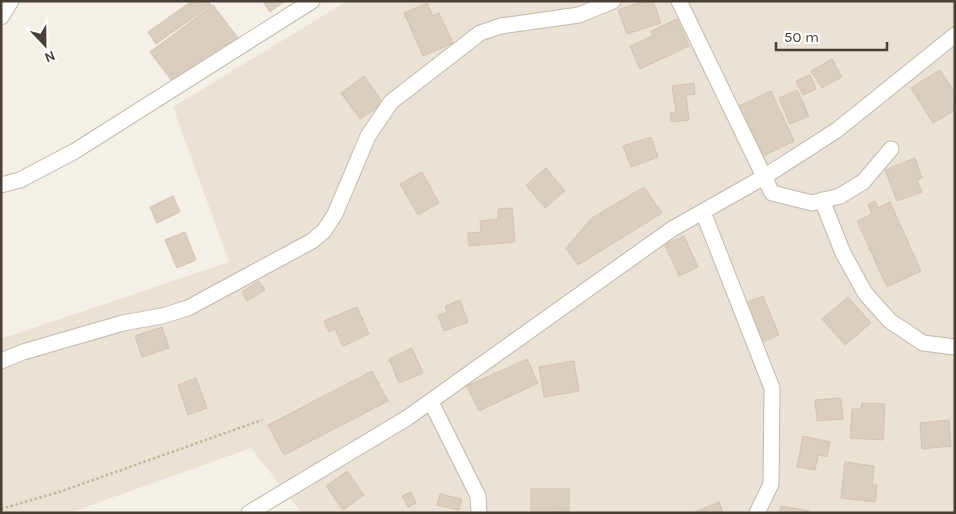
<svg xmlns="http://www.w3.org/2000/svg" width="956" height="514" font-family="Karla,sans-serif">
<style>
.residential{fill:#e9e2d5}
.building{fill:#dbcebf;stroke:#d3c3ae}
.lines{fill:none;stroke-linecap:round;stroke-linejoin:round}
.minor-casing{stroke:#c1b8a9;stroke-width:17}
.path{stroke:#c4b399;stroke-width:2.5;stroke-dasharray:2.5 2.5;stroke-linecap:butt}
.minor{stroke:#fff;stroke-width:15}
</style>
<rect width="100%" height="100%" fill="#f5f0e7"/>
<path class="residential" d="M347,1H955V513H302L251,448L69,513H1V339L229,262L173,107Z"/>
<path class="building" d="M192,1H208L211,5L156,44L148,32Z
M263,1H285L270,12Z
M643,1H653L661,23L627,34L618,10Z
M427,3L433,16L439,13L453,43L423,56L404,13Z
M213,5L238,38L175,85L150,52Z
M677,19L689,46L640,69L630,46L653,36L651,31Z
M832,59L842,77L822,88L811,71Z
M940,70L955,93V110L933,123L911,88Z
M810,75L816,89L803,95L796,81Z
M364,76L383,103L360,119L341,93Z
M694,83L695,94L686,95L689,120L671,122L670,113L676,112L672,86Z
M797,90L809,116L790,124L779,98Z
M771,91L794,141L761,157L737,107Z
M651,137L658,157L631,167L623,146Z
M915,158L922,178L917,180L922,192L897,201L885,170Z
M546,168L565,191L545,208L526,185Z
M422,172L439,203L418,215L400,184Z
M644,187L662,213L578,265L566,248L592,218Z
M173,196L180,212L157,223L150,207Z
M875,201L878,208L890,202L921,271L887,287L857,221L872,214L868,204Z
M512,208L515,242L469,246L468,233L481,232L480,221L498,219V209Z
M185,232L196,260L177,268L165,240Z
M684,236L698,267L679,276L665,245Z
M259,281L265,290L247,301L242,292Z
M763,296L779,335L760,343L743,304Z
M848,297L871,323L845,345L822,319Z
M460,300L468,322L444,331L438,316L447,312L445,306Z
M357,307L369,334L343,346L335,329L329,332L324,321Z
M162,327L169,348L142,357L135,336Z
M412,348L423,373L399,383L389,359Z
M527,359L538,383L479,411L467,386Z
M574,361L579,391L544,397L539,367Z
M372,371L388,401L284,455L268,425Z
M196,378L207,408L188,415L178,385Z
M841,398L843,419L817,421L815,400Z
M862,403L885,404L883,440L850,438L852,409H861Z
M949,420L951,446L922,449L920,423Z
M803,436L830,442L827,457L818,455L815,470L797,467Z
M845,462L874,466L872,484L877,485L875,502L841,498Z
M347,471L364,495L343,510L326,486Z
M531,489H569V511L531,513Z
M411,492L416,503L408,507L402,496Z
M440,494L462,499L459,510L437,505Z
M719,502L723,513H692Z
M781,506L809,511V513H779Z"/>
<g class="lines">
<g class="minor-casing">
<path id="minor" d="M679,1L772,193L812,203L840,196L863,182L891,149
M1,17L11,1
M1,185L20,180L75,151L312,1
M822,200L843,253L865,293L890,321L923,343L955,347
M703,212L772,388L771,484L757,513
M1,361L23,352L123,323L162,316L188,308L312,241L324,231L335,214L368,136L391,102L480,33L501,26L579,15L613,1
M431,402L478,496L479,513
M249,513L407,418L672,229L764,177L837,130L955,35"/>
</g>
<path class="path" d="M1,509L62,491L262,420"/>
<use href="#minor" class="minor"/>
</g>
<rect width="956" height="514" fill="none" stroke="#494035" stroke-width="5"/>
<g transform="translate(45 45) rotate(158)" stroke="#ffffff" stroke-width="4" paint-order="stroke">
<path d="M0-4L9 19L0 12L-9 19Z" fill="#494035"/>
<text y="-8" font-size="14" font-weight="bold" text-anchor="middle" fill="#494035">N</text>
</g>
<path d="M776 42v8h111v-8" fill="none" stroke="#494035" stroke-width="2.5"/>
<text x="784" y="42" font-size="15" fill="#494035" stroke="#ffffff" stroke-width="4" paint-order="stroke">50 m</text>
</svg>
